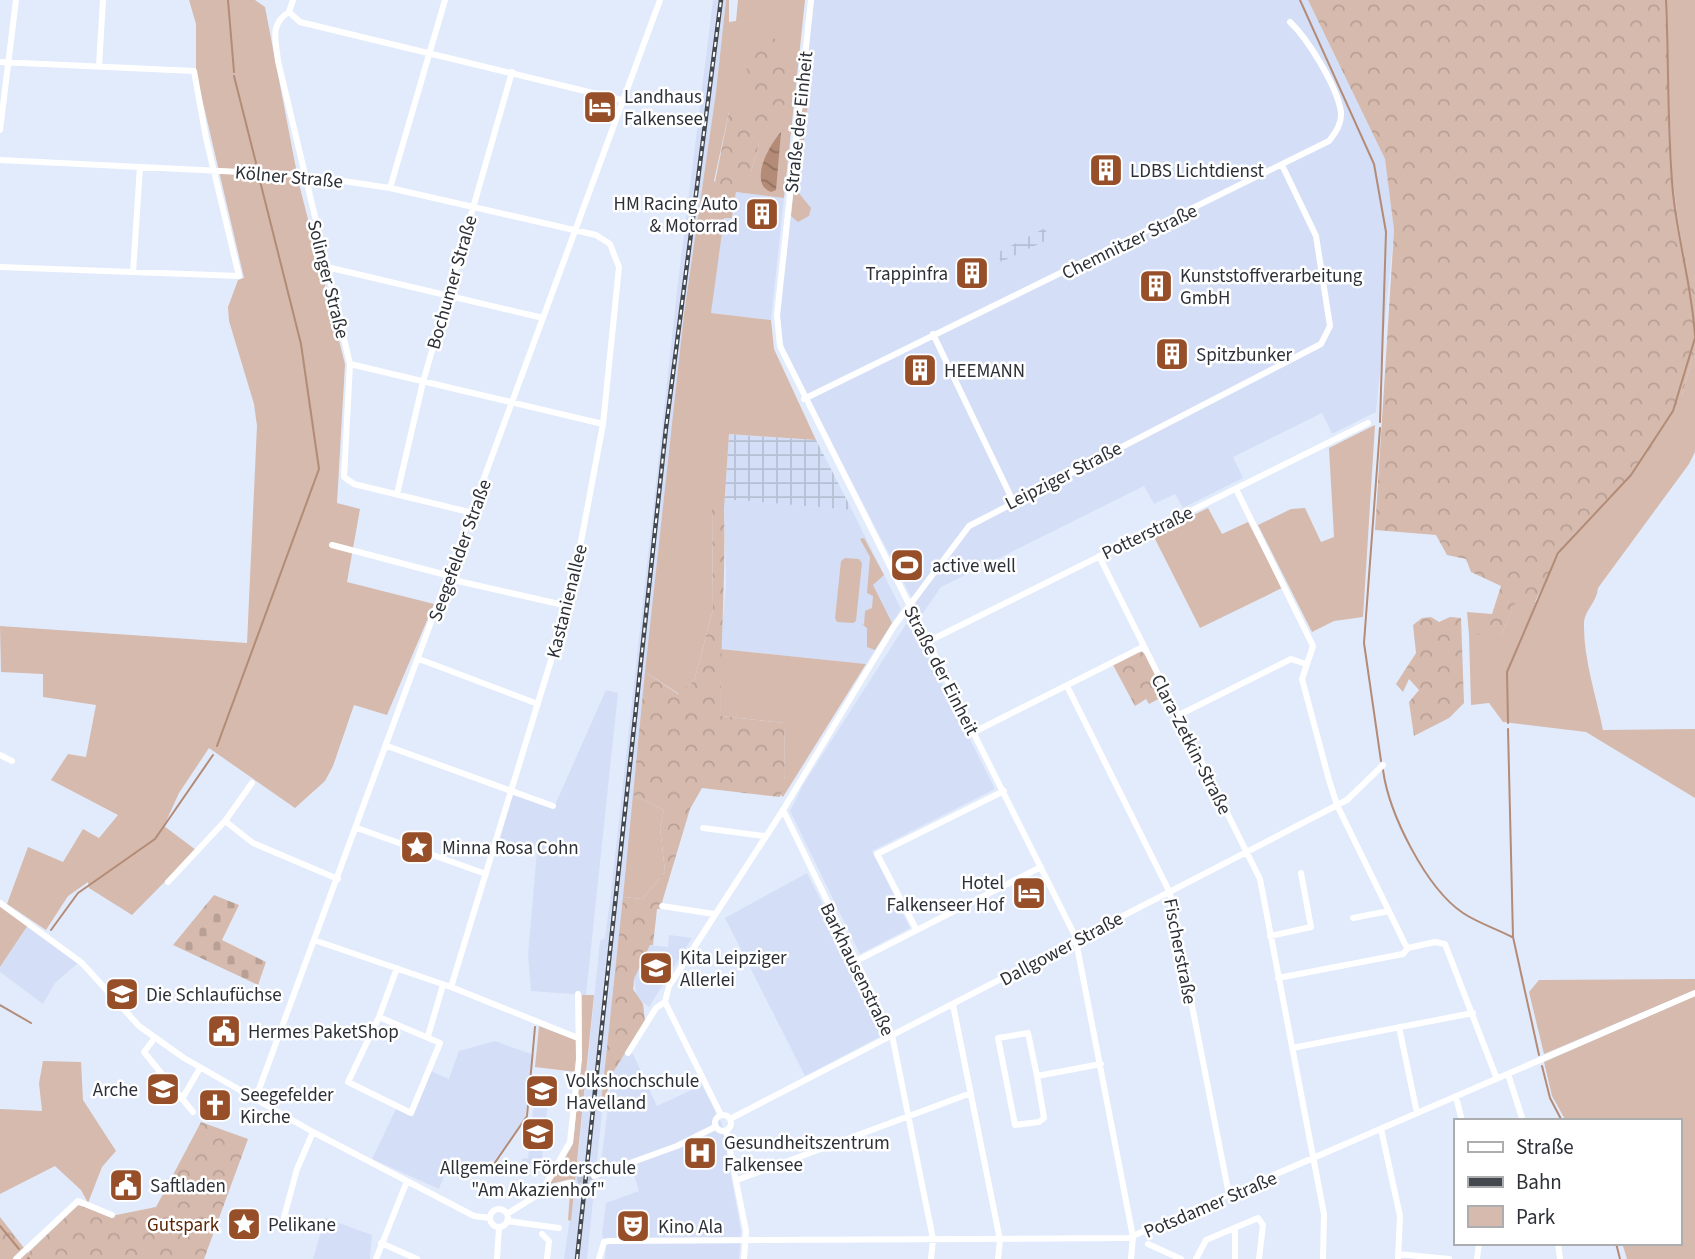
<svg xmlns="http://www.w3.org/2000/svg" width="1695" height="1259" font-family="'Source Sans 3',sans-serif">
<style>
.built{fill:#d4dff7}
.industrial{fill:url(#industrial-grid)}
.green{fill:#d6baad;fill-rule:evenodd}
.forest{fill:url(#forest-crowns)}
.cemetery{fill:url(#cemetery-stones)}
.water{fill:url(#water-waves)}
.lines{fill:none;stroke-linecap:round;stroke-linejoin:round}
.stream{stroke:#b38b76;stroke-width:2}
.minor-tunnel{stroke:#bec6d5;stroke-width:6;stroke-dasharray:6 3;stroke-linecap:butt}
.minor{stroke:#fff;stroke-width:6}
.rail-casing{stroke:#444950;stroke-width:4.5}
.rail{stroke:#fff;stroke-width:2;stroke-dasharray:5;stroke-linecap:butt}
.labels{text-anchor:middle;stroke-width:5;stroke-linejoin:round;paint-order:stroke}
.poi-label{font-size:19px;fill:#2d3137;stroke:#fff;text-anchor:start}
.street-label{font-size:19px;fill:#2d3137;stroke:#fff}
.park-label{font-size:19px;fill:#5a2604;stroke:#fff}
</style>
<defs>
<pattern id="industrial-grid" width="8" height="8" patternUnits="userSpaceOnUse" patternTransform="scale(1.75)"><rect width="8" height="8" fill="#d4dff7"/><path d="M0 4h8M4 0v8" fill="none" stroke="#b6c0d4"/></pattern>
<pattern id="forest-crowns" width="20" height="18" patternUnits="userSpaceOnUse" patternTransform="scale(1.75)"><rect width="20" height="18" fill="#d6baad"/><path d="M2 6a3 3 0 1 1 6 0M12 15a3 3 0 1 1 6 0" fill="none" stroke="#b8a095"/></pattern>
<pattern id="cemetery-stones" width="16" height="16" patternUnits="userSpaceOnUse" patternTransform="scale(1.75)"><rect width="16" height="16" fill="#d6baad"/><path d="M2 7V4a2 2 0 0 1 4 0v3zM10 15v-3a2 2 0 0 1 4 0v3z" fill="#b8a095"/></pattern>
<pattern id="water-waves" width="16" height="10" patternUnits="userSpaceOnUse" patternTransform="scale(1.75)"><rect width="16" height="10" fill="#b38b76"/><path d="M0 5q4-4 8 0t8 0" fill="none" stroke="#927262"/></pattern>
</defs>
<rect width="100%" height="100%" fill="#e2ebfc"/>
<path class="built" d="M713,0H726L716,92L684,314L587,1259H564L576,1176L600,941L605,938L611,893L677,291Z
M814,0H1308L1385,159L1394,230L1376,412L1332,434L1322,413L1233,457L1243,478L1183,508L1175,494L1154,504L1144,486L941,587L921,616L786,354L781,336L780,316Z
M736,192L784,198L771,320L711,313L718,243L724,217L733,218Z
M724,499L852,510L901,609L866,664L720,649L726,583Z
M906,624L913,626L995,789L872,851L910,928L860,954L790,811L803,785Z
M606,690L618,693L586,995L531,991L528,955L537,851L500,838L513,792L555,805Z
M807,873L887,1033L805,1076L725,918Z
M28,925L78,963L55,983L43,1004L0,972V967Z
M669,935L692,938L649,1007L637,998L634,979L650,945L668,947Z
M495,1041L534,1055L525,1117L496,1163L492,1160L479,1176L455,1166L449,1175L445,1173L439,1189L372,1159L396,1109L412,1116L431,1071L449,1079L459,1051Z
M627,1050L633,1054L657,1106L702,1085L722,1124L741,1231L739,1259H605L606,1247L602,1234L606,1203L639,1191L632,1168L599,1179L612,1074Z
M534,1102L548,1104L542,1159L536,1165L522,1163V1159L528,1158Z
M325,1218L372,1235L370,1259H313Z"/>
<path class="industrial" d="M1045,228L1049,239L1001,262L997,253Z
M729,434L816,440L852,510L724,499Z"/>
<path class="green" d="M189,0H255L265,7L299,184L345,364L337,503L360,509L347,582L434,604L387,715L354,705L333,766L325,781L295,808L209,748L179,793L164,826L196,850L132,915L89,888L88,882L68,896L46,930L7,904L28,847L63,862L83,829L99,838L118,815L51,780L68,754L86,757L96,705L43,697V674L1,672L0,626L247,643L257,426L254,404L229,321L228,307L238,280L244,278L196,73V24Z
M726,0H729V22L736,21L738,0H805L784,198L736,192L732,218H724L711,313L771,320L774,349L816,440L729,434L724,508L712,509L713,610L694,681L679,694L645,672L684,314L716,92ZM729,112L759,144L751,172V185L722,188L714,181Z
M1665,0H1695V297L1681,242L1672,175Z
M803,103L808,104L798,192L811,208L809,216L798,222L791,216Z
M1695,350V452L1689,464L1598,588C1597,602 1585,610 1584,622C1583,658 1596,695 1603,730L1695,729V798L1586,732L1503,722L1489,703L1471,705L1469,635H1501L1519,594L1536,602L1563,546L1630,475L1682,395Z
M1375,425L1363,617L1334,621L1312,632L1258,525L1291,509L1305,508L1321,542L1334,537L1329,448Z
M1208,508L1222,534L1248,522L1282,588L1200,628L1153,535Z
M864,538L884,575L873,585L892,623L875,650L867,647V628L860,623L864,625L865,611L872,608L873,596L867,593L870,557L860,539Z
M845,558L859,559L862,563L856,621L853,623L837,622L835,618L841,561Z
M720,649L866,664L783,797L779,793L785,776L784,723L721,716Z
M633,795L664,810L660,827L665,872L642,899L623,897Z
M0,905L28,925L0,967Z
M1695,979V990L1544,1054L1529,992L1539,980Z
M582,995H594L571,1221L568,1220L571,1179L550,1184L573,1144L582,1054Z
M1695,996V1259H1627L1622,1243H1679V1121H1566L1552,1096L1544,1062Z
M539,1026L578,1041L576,1072L535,1067Z
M43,1061L81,1062L83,1100L116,1151L102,1167L88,1203L81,1190L55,1166L0,1194V1109L42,1111L39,1083Z"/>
<path class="forest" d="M1308,0H1665L1672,175L1681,242L1695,294V350L1682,395L1669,424L1630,475L1563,546L1535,602L1519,595L1501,635H1469L1467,612L1492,614L1501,586L1471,572L1466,559L1447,555L1436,535L1375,530L1394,230L1385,159Z
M769,33L787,51L789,97L770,128L756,124C744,99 757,91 745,65L750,47Z
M737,109L743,113L741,121L759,144L751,172V185L743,192L722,188V196L713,192L729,112Z
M712,508H724C726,578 720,646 721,716L784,723L785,776L780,797L702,788L690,809L660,909H657L653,945H650L634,979L633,989L643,1004L645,1021L612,1074L604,1103L601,1104L623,897L642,899L665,872L660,827L664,810L633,795L645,672L678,694L694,681L713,610Z
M1431,617L1439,622L1450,617L1461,618L1464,703L1449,718L1414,736L1409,702L1419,690L1409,679L1403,692L1396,684L1416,653L1413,625L1422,618Z
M1140,651L1145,654L1166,695L1149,704L1146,699L1135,706L1113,665Z
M201,1122L248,1139L204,1259H0V1217L28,1253L78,1205L111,1216L156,1207Z"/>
<path class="cemetery" d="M214,895L239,905L222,940L266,962L258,985L173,945Z"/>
<path class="water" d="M781,132L776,190L771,192C748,183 769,145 781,132Z"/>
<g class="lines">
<path class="stream" d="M228,0L234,72
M1300,0L1374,164L1386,232L1380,422
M1666,0C1669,64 1667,129 1673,193C1678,242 1692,287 1695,336
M234,76L256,163
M1380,428L1364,643L1381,761
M1508,723L1507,672L1558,553L1631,475L1673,411L1695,338
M1508,729L1513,937L1539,1055
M217,746L319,469L301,344L260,181
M1383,770C1389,814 1426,888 1463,913C1478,923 1497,929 1512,937
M51,930L78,893L155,839L213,755
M0,1005L31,1023
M1542,1066L1550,1098L1562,1121
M492,1167L527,1116L535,1027
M0,1226L19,1249
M1616,1243L1620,1259
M28,1258L29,1259"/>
<path class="minor-tunnel" d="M569,1183L594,1176"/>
<path class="minor" d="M811,0L777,315L780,346L1075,936L1133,1237L1131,1259
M289,12C269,24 276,41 278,61L350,364L344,477L354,484L473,513
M289,12L300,22L622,100
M289,12L293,0
M0,62L194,71L206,138L239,276L0,267
M99,66L103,0
M0,130L16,0
M0,160L303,175L390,188L596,235L610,244L619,267L603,424L571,595L451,987
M390,188L445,0
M327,267L543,318
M133,272L140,167
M933,334L1013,501
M350,364L603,424
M804,399L1329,141C1336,132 1342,123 1341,112C1337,86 1308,39 1290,22
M1236,489L1313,646L1302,679L1329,780L1337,805L1405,944L1408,948L1435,942L1445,944L1497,1079
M397,494L423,382L512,72
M332,545L450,576
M1099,556L1260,879L1324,1214L1323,1259
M449,579L568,606
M927,642L1368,423
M419,659L538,704
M1067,686L1170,893L1229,1195
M1177,716L1291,659L1306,664
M974,732L1143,647
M387,746L553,806
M0,755L12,761
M783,810L892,1035L933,1239L931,1259
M225,821L253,843L338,879
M357,828L486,874
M703,828L764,836
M168,882L225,821L252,783
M0,903L82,963L139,1026L184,1058L313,1132L474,1216L490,1218
M662,906L714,914
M1353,918L1389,911
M916,929L877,854L1004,791
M1270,936L1311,927L1301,873
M314,940L451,987L578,1038
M856,961L1041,867
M1278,978L1403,954L1408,948
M665,1002L721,1115
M953,1005L1000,1240L998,1259
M379,1017L440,1043L411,1113L348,1082L379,1017L397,968
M1399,1027L1417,1113
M428,1036L443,985
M154,1039L144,1052L193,1112
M1292,1048L1473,1013
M628,1053L656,1008L665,1002L669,986L783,810L894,626L969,526L1321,344L1330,326L1316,236L1282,165
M1508,1074L1523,1121
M1037,1076L1044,1118L1039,1122L1015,1125L998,1038L1028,1033L1037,1076L1101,1064
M1456,1097L1462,1121
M182,1099L200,1068
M255,1100L660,0
M715 1123a8 8 0 1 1 16 0a8 8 0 1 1-16 0Z
M730,1119L1347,800L1383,765
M1381,1129L1400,1216L1398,1259
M726,1131L746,1231L744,1259
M594,1176L677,1146L715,1127
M737,1180L971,1093
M546,1184L570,1142L579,1059L578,994
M490 1218a9 9 0 1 1 18 0a9 9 0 1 1-18 0Z
M507,1214L544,1191L569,1183
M284,1217L297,1169L313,1132
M507,1221L559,1228
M542,1234L549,1241L547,1259
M381,1243L417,1259
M1558,1243L1560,1259
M1148,1244L1181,1259
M1398,1254L1449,1259
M16,1259L78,1201L112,1215
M376,1259L407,1181
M497,1259L499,1227
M599,1259L604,1242L609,1241L1128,1238L1695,993
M1196,1259L1206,1240L1258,1218L1263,1225L1259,1259
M1235,1259V1229
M1477,1259L1479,1243"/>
<g class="rail-casing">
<path id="rail" d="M577,1259L666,428L721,0"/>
</g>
<use href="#rail" class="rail"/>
</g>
<defs>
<g id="hotel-square" transform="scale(1.75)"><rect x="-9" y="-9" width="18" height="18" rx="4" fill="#964f28" stroke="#fff"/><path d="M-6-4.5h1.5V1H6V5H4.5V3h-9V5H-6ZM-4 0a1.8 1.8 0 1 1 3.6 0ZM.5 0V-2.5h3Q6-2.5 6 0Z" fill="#fff"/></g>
<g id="building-square" transform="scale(1.75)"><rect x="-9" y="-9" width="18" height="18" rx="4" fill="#964f28" stroke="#fff"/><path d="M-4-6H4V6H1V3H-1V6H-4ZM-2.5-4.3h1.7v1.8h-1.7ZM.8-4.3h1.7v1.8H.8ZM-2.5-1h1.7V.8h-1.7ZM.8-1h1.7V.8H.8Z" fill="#fff"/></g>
<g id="stadium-square" transform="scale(1.75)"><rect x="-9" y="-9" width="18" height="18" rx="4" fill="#964f28" stroke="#fff"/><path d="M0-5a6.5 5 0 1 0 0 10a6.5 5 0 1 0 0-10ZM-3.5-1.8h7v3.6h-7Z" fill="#fff"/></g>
<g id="sight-square" transform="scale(1.75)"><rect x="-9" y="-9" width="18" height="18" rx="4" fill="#964f28" stroke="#fff"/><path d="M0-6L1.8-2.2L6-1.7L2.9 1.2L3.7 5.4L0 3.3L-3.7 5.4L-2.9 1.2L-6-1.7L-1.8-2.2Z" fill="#fff"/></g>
<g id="school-square" transform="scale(1.75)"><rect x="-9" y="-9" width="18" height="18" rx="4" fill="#964f28" stroke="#fff"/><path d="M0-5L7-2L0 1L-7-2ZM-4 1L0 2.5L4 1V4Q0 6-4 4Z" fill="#fff"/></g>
<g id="civic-square" transform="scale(1.75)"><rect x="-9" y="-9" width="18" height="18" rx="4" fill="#964f28" stroke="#fff"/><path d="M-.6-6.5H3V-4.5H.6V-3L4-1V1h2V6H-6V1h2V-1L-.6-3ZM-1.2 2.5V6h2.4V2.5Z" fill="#fff"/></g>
<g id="university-square" transform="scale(1.75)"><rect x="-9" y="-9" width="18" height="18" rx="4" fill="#964f28" stroke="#fff"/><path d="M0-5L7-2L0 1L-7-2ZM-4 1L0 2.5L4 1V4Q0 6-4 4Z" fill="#fff"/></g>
<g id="church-square" transform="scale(1.75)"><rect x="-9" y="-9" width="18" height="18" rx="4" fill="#964f28" stroke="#fff"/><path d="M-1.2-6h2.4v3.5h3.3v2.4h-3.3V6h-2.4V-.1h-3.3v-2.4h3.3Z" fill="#fff"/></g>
<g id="hospital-square" transform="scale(1.75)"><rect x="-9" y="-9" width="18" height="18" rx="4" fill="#964f28" stroke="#fff"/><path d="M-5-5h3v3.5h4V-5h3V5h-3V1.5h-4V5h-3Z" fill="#fff"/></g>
<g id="theatre-square" transform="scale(1.75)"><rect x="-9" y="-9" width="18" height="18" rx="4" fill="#964f28" stroke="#fff"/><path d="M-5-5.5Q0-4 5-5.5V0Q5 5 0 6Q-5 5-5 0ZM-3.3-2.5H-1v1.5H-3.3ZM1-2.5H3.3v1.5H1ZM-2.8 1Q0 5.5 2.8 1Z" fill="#fff"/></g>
</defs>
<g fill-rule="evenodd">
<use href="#hotel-square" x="600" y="107"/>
<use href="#building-square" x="1106" y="170"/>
<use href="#building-square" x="762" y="214"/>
<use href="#building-square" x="972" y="273"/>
<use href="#building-square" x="1156" y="286"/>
<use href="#building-square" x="1172" y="354"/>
<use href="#building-square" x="920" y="370"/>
<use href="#stadium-square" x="907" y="565"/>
<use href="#sight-square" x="417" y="847"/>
<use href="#hotel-square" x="1029" y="893"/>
<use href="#school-square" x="656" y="968"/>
<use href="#school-square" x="122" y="994"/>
<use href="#civic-square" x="224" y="1031"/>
<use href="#school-square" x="163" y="1089"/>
<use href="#university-square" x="542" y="1091"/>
<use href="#church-square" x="215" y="1105"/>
<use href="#school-square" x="538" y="1134"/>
<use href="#hospital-square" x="700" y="1153"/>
<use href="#civic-square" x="126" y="1185"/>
<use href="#sight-square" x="244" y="1224"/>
<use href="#theatre-square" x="633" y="1226"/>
</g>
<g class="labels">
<g class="poi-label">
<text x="624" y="103">Landhaus<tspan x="624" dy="22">Falkensee</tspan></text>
<text x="1130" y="177">LDBS Lichtdienst</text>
<text x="738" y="210" text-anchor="end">HM Racing Auto<tspan x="738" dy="22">&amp; Motorrad</tspan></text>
<text x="948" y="280" text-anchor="end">Trappinfra</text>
<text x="1180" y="282">Kunststoffverarbeitung<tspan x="1180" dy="22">GmbH</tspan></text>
<text x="1196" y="361">Spitzbunker</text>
<text x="944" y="377">HEEMANN</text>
<text x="932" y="572">active well</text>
<text x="442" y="854">Minna Rosa Cohn</text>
<text x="1004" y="889" text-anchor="end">Hotel<tspan x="1004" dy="22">Falkenseer Hof</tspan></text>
<text x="680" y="964">Kita Leipziger<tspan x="680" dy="22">Allerlei</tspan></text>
<text x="146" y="1001">Die Schlaufüchse</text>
<text x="248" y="1038">Hermes PaketShop</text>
<text x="566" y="1087">Volkshochschule<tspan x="566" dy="22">Havelland</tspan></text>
<text x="138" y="1096" text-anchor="end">Arche</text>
<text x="240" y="1101">Seegefelder<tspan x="240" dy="22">Kirche</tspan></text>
<text x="724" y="1149">Gesundheitszentrum<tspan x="724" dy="22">Falkensee</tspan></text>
<text x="538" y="1174" text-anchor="middle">Allgemeine Förderschule<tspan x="538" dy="22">"Am Akazienhof"</tspan></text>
<text x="150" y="1192">Saftladen</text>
<text x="268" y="1231">Pelikane</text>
<text x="658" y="1233">Kino Ala</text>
</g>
<g class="street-label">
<text transform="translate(798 122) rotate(-84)" y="7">Straße der Einheit</text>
<text transform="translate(289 176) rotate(5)" y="7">Kölner Straße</text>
<text transform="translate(1129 241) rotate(-26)" y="7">Chemnitzer Straße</text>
<text transform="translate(329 279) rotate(76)" y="7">Solinger Straße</text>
<text transform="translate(451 282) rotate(-74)" y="7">Bochumer Straße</text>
<text transform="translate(1063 475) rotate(-27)" y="7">Leipziger Straße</text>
<text transform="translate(1147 532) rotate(-26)" y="7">Potterstraße</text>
<text transform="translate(459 550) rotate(-70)" y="7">Seegefelder Straße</text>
<text transform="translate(566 601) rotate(-76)" y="7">Kastanienallee</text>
<text transform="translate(942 670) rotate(63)" y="7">Straße der Einheit</text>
<text transform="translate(1192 744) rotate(63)" y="7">Clara-Zetkin-Straße</text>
<text transform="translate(1061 948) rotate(-28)" y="7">Dallgower Straße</text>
<text transform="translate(1181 951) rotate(79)" y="7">Fischerstraße</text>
<text transform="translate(858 969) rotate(64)" y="7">Barkhausenstraße</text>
<text transform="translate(1210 1204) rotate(-23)" y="7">Potsdamer Straße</text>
</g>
<g class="park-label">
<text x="183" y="1231">Gutspark</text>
</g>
</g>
<rect x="1454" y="1119" width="228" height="126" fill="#ffffff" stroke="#abadaf" stroke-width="2"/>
<rect x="1468" y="1142" width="35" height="10" fill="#ffffff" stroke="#abadaf" stroke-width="2"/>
<text x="1516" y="1154" font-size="21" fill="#2d3137">Straße</text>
<rect x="1468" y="1177" width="35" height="10" fill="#444950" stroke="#abadaf" stroke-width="2"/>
<text x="1516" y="1189" font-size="21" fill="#2d3137">Bahn</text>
<rect x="1468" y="1206" width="35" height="21" fill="#d6baad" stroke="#abadaf" stroke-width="2"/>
<text x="1516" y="1224" font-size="21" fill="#2d3137">Park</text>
</svg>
